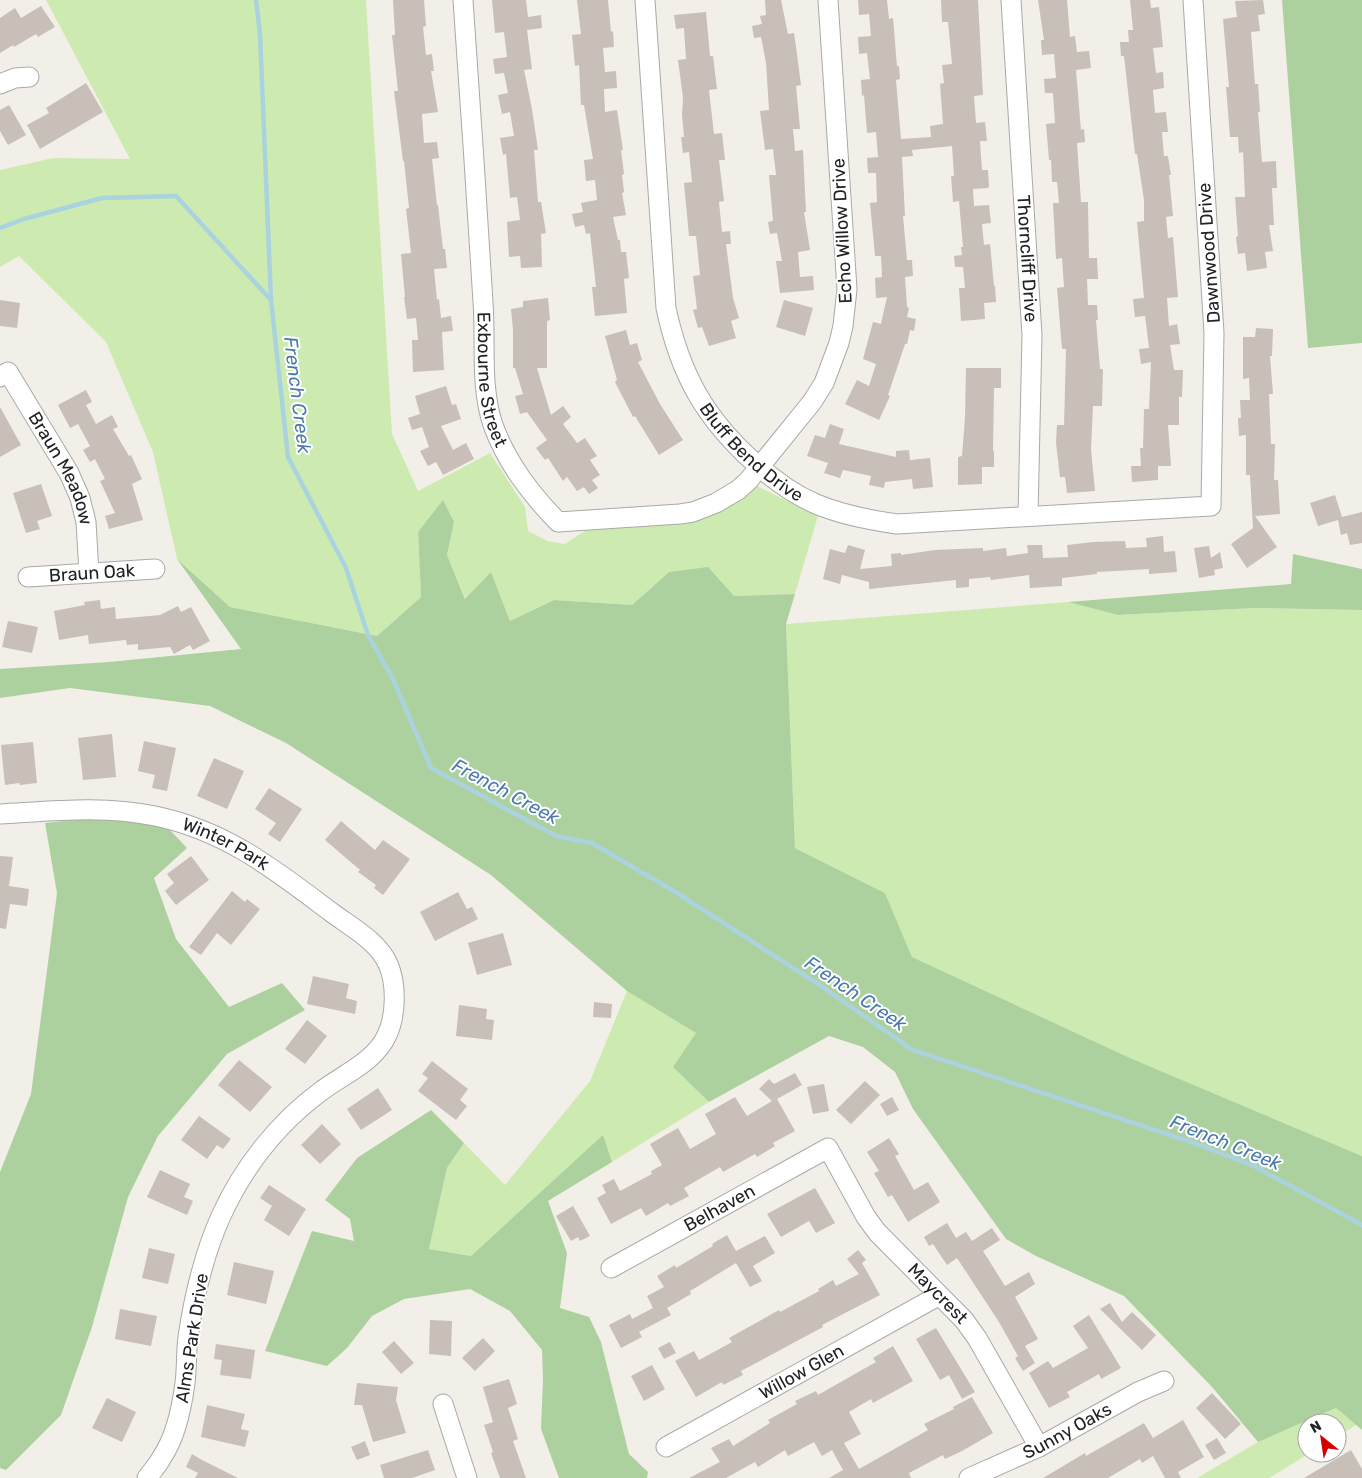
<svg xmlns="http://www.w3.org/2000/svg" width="1362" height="1478" font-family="Rubik,sans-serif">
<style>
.grass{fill:#cdebb0}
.forest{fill:#add19e}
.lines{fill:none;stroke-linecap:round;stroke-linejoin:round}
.stream{stroke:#aad3df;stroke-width:4.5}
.building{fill:#c7bfb8}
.minor-casing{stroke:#a9a9a9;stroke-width:21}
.minor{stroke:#fff;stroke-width:19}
.labels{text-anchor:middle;stroke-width:4;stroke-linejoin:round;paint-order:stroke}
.street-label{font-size:18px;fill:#222;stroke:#fff}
.water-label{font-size:19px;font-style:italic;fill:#4a7aab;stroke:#fff}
</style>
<rect width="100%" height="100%" fill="#f2efe9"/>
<path class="grass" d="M46,0H366L392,434L418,491L490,453L525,507L528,531L548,541L565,544L586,530L709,516L751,483L818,516L795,594L734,596L669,572L632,605L554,600L510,621L491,572L466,600L447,555L454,522L418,532L421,597L377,636L230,607L177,559L153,452L106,342L19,256L0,267V170L53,158L130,159Z
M1068,602L1119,615L1255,608L1362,610V1156L1130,1058L912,957L885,893L795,848L786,624Z
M627,991L697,1033L674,1067L709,1102L612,1162L603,1136L471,1256L429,1249L447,1168L464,1143L505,1185L590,1081Z
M1336,1408L1356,1425L1337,1437V1423H1307V1453H1310L1269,1478H1197L1258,1442Z"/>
<path class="forest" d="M1282,0H1362V343L1308,348Z
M443,500L454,522L447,555L465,599L491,572L510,621L554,600L632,605L669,572L708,567L734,596L795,594L786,624L795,848L885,893L912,957L1130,1058L1362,1156V1430L1336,1408L1258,1442L1213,1388L1124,1296L1036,1256L1006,1239L913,1109L895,1072L863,1047L829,1036L709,1102L673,1067L696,1033L627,991L491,875L286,743L210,706L70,688L0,698V669L109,662L241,649L177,559L230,607L377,636L421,597L418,532Z
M1293,554L1362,569V610L1255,608L1118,615L1068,602L1291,584Z
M103,817L168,828L187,848L154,878L176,939L229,1007L282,983L305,1010L227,1054L158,1136L128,1197L92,1327L61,1415L6,1470L0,1468V1172L31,1094L57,893L45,823Z
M431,1110L464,1143L447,1168L429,1249L471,1256L603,1135L612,1162L548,1201L567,1253L560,1308L589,1317L601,1342L629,1454L648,1472L647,1478H559L541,1429L543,1378L542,1350L510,1311L470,1289L404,1299L372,1316L347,1348L327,1366L265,1351L312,1231L354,1241L350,1219L325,1200L357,1158Z"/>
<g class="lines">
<path class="stream" d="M256,0L260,34L271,300L288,457L346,568L368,635L393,679L431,768L556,836L592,843L677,893L818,984L913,1050L1197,1144L1254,1166L1362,1225
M0,228L24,219L102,198L176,196L271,300"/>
</g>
<path class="building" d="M393,0H424L426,26L423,27L426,55L432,54L434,71H431L438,112L422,114L424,143L437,142L439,158L432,159L437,205H438L443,249H445L447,268L434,269L437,300L439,299L441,318L451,316L453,331L442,332L444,370L413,372L412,340H418L416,318L407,319L404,297H405L401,254L411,253L406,209L409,208L404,161H403L394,91H398L392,35H395Z
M492,0H526L528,17L541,15L542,28L527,30L532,69L524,70L532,109L538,150H534L538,202H541L546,233L541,234L542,267L521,268L520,256L509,257L507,222L520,220L517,197L510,198L506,154L503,155L500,138L514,136L510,112L502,114L498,95L508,93L504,73L495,74L493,59L507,57L504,32L495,33Z
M577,0H608L611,32L613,31L614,47L603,48L605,72L616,71L617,88L604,89L605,112L617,110L623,150H621L624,174L622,175L624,192L622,193L626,215L613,217L618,240H620L621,252H626L629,278L624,279L627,313L595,316L592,287H596L590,233L586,234L584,225L575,227L572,214L583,212L581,203L597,200L595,180L586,181L584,160L593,159L584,105H581L579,65L575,66L572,35L581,34Z
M765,0H781L788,34L794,33L796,47L801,85L796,86L800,129H793L795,151L803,150L806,212H804L810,250L798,252L800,277L813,276L814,290L780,293L776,261H782L777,233L770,234L768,222L773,221L769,175H776L773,149L765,150L760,111L769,110L766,63L761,37L754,38L752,26L762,24L760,16L766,15Z
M858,0H887L889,19L893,18L897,66H899L900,79L896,80L901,139L931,137L930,126L943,124L940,84L944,83L942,65L952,64L948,22H942L941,0H978L983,95L974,96L976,123L985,122L987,141H980L982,170H988L989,186L988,188L973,189L974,206L989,205L991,223L982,224L984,245L990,244L994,286H995L996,302L984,303L985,319L961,321L959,288H965L963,267H955L954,256L962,255L961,247H963L959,201L953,202L951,176H954L952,146L912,150L913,156L902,157L905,216H903L907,260H912L913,276L905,277L907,307L909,308L907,317L916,319L914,331L910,330L907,344H905L888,395L890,396L879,420L845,404L857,380L869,386L876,364L863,359L873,322L881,324L887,297L876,298L875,278L882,277L881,256H875L870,203L877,202L876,173H868L867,158L878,157L876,132L867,133L864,95L862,96L861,80L870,79L867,53L859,54L858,37L871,36L869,14L859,15Z
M1038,0H1067L1070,37L1075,36L1077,52L1089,51L1091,68L1076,70L1081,130L1084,129L1085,142L1077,143L1081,202H1088L1089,258H1097L1098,279H1087L1088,305H1097L1098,320H1096L1100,369H1103L1102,406H1093L1091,449L1095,491L1067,493L1065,477H1060L1056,443L1057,425H1064L1066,349H1062L1057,288L1064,287L1062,258L1056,259L1053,203H1059L1057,182H1052L1051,160H1049L1046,124L1055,123L1053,93H1045L1044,79L1056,78L1054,54L1042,55L1041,40H1044Z
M1130,0H1150L1151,8L1159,7L1163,47L1153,48L1156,73L1163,72L1164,88L1153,90L1155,113L1166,112L1168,132H1162L1164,156H1168L1171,175H1169L1173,216L1166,217L1168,238L1173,237L1178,297L1167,298L1169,326L1177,324L1180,344L1170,345L1174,370H1183L1182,397H1179V425H1168L1171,466H1158V480L1132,482L1131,466H1141L1140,448H1143L1144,409H1149L1151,362L1141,364L1139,349L1149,348L1145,316L1135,317L1133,299L1144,298L1137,222L1144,221V200L1137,154H1135L1124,56H1121L1120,42H1129L1128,30H1133Z
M1263,0L1265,14L1258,15L1260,31L1251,32L1255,84H1258L1260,112H1258L1262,162L1276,161L1277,188H1272L1274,225H1269L1273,251L1265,252L1267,268L1247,271L1245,253L1238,254L1236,237L1238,236L1235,197H1245L1243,152L1239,153L1238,137H1230L1226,87H1229L1223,19L1237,17L1235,1Z
M41,6L55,27L38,37L36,34L14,47L13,45L0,53V18L15,8L21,18Z
M706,12L710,56H713L717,89L709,90L714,134L722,133L725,160H719L724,201L719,202L722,232L730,231L731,244H726L733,298L739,318L731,321L736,338L709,346L702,327L698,328L693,310L697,309L693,276L700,275L696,236H689L684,183L692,182L689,152L683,153L681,137H684L682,115L683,98L678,60L686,59L684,28L676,29L674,15Z
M86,83L103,112L40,149L27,125L49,113L46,108Z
M9,105L26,135L8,145L0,131V110Z
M548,298L550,320L547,321V368H537L551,415L563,406L571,417L563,424L577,443L585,438L597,456L590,460L600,475L592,480L598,488L589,494L584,487L577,491L567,477L563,481L548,458L545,460L536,448L547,440L527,412L520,414L515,396L523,394L515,368H513V330L511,309L523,307V301Z
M0,300L20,303L17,328L0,326Z
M784,300L813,308L805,336L776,327Z
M1256,328L1273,329L1272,356H1270L1273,394H1269L1271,444H1275L1274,480H1278L1280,514L1255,516L1277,547L1247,568L1231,544L1253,528L1250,475H1246V435L1239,436L1238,418H1241L1240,400H1250L1249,378L1243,379V337H1255Z
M626,330L630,345L637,343L642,360L638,362L660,404L683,440L659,455L635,416L633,417L615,382L617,380L605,336Z
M966,368H1001V388H994L993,451H994V467H982V484L958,485V457L962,456L965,418Z
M446,386L452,405L456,404L461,419L441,426L453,450L466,443L474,459L443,475L436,462L428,466L420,451L429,447L422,427L412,430L408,418L420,414L415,396Z
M86,390L92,402L86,405L96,424L112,415L118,427L113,429L129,456L131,455L142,479L132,484L143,520L109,529L105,516L115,513L100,481L105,479L95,459L90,462L83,450L90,446L78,424L70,428L58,405Z
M0,407L21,445L0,457Z
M830,424L844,429L839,444L896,457V451L909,450L910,460L930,458L933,487L913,489L912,479L885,482L884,488L869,485L871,476L843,470L840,478L824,473L828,463L807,456L815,435L825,438Z
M41,484L52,516L37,521L40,529L26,533L13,493Z
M1335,495L1342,517L1362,512V543L1350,545L1347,533L1341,535L1338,520L1318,526L1310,503Z
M1163,536L1164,552L1175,551L1177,572L1149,574V569L1097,572V574L1062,578V586L1030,588L1029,575L991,580L990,577L969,579V587L956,588V580L869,589V582L842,575L840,584L823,579L830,549L845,553L848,545L865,550L860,569L892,566L891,554L901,553V555L935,550L983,548V551L1006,548L1007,556L1028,553L1027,545H1042L1043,558L1068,557L1067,545L1093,542L1125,541L1126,548L1147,547L1146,538Z
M1209,546L1211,558L1220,552L1223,568L1214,570L1215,575L1199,578L1194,548Z
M100,600L101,609L115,607L116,619L160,615L178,606L181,612L191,607L210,641L193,650L190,645L174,654L170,647L138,650V644L127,645L126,640L89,644L88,635L59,640L54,611L85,605L84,602Z
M8,621L38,627L32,653L2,647Z
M112,734L116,777L83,780L78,738Z
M144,741L176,748L167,791L152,788L155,775L138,771Z
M33,742L37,783L20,785L19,783L5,785L1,745Z
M214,758L244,771L227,809L197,796Z
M269,788L302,809L280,842L268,834L276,823L255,809Z
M341,821L375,850L383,840L410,859L383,895L374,888L376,885L358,872L360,870L325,840Z
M0,856L13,857L9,886L29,889L27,906L10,904L6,929L0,928Z
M191,856L209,880L176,905L165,891L174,883L167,874Z
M232,891L245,902L247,899L260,909L231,945L217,933L201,955L189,947Z
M458,892L467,909L472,907L478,919L435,941L420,912Z
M503,933L512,965L477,975L468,943Z
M313,976L349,984L346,998L357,1001L355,1014L307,1004Z
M594,1002L612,1004L611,1018L593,1017Z
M459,1005L487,1009L486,1019L494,1020L492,1040L456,1036Z
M307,1020L327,1036L305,1064L285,1049Z
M239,1060L272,1087L250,1112L218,1085Z
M432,1061L468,1089L460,1100L467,1106L456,1120L418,1091L428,1078L422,1074Z
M795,1073L802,1085L777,1099L795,1131L773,1143L775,1146L757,1157L755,1154L723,1172L720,1167L684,1188L689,1196L670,1206L668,1203L646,1216L641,1208L611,1224L597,1198L606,1193L602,1185L614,1179L620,1191L652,1174L651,1171L662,1165L650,1144L678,1128L690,1149L716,1134L705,1114L735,1097L747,1116L772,1101L759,1089L769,1079L774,1084Z
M865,1081L880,1095L851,1124L836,1110Z
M824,1084L829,1111L813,1114L807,1087Z
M378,1088L392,1110L361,1130L347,1109Z
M892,1097L899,1110L887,1116L880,1104Z
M199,1116L231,1139L223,1149L217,1145L207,1159L181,1140Z
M322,1124L341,1144L320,1164L301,1145Z
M889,1138L899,1154L895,1156L914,1190L928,1182L940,1202L908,1222L892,1195L888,1197L874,1173L879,1171L867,1152Z
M160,1170L190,1184L184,1197L193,1201L187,1215L147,1197Z
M269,1185L306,1209L289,1236L264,1220L272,1206L260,1198Z
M815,1188L835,1223L816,1233L809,1221L781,1237L767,1214Z
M573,1206L590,1236L580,1241L578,1237L571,1241L556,1216Z
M947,1223L956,1238L966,1232L972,1241L992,1228L1000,1240L983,1251L1005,1286L1029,1272L1035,1284L1015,1297L1038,1339L1025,1346L1035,1363L1023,1371L1015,1358L1018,1356L999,1322L957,1258L947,1265L933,1244L929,1246L924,1237Z
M727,1235L736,1251L765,1236L775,1253L753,1266L762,1281L750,1287L736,1263L690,1291L691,1294L667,1308L671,1315L639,1332L642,1337L621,1348L609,1325L630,1314L632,1319L653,1308L647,1296L664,1287L657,1276L675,1265L676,1268L713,1246L712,1244Z
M149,1248L175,1254L168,1284L142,1278Z
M858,1250L866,1260L862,1263L880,1295L822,1325L823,1327L741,1371L743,1375L723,1385L722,1382L696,1397L675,1361L694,1351L699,1360L732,1342L729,1338L779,1310L780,1312L819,1291L818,1289L833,1280L836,1286L859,1274L847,1259Z
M234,1262L274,1271L266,1304L227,1295Z
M1110,1303L1122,1322L1132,1312L1156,1335L1142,1350L1100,1309Z
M120,1309L157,1316L151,1346L115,1339Z
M1089,1315L1121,1368L1101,1379L1099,1374L1067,1392L1070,1397L1049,1408L1029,1373L1048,1361L1053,1368L1088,1348L1073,1326Z
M430,1320L452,1321L451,1356L429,1354Z
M936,1328L975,1392L962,1399L949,1375L940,1380L916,1339Z
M483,1338L495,1351L475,1371L462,1358Z
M394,1341L414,1363L401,1374L382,1352Z
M670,1342L676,1353L664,1359L658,1348Z
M216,1344L255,1350L251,1379L220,1375L222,1360L214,1359Z
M893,1346L913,1381L873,1403L871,1399L849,1412L861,1434L844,1443L859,1469L928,1430L924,1424L954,1409L953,1407L972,1397L993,1433L964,1450L945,1459L943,1455L909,1473L911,1478H829L843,1470L832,1450L822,1456L814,1442L788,1456L785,1450L758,1467L755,1462L726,1478H689L720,1462L711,1448L729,1439L733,1446L770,1423L768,1420L797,1404L795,1401L816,1391L818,1395L846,1379L876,1362L873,1358Z
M652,1365L665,1389L644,1401L631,1376Z
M509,1379L517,1404L508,1408L518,1439L513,1441L526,1478H500L491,1453L493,1452L484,1425L493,1422L483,1387Z
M357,1383L398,1387L396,1400L406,1433L373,1442L362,1405H354Z
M1212,1393L1241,1424L1225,1439L1196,1408Z
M107,1398L136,1412L122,1442L92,1428Z
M207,1405L245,1414L241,1429L249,1431L245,1447L201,1437Z
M1183,1420L1204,1457L1178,1472L1181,1478H1165L1153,1456L1142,1463L1140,1459L1108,1478H1043L1085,1453L1086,1456L1144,1423L1153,1438Z
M1217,1438L1226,1453L1214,1460L1205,1445Z
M365,1441L370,1455L357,1460L351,1447Z
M428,1450L435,1470L412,1478H384L380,1465Z
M1351,1450L1362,1469V1478H1304Z
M192,1454L202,1460L238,1478H195L198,1473L186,1467Z"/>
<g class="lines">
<g class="minor-casing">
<g id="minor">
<path id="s1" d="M463,0C470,101 477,201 483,302C486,343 480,386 493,425C507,463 530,493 558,522L680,514L693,512L716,503L738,490L748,481L812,402L824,383L839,343L843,326L847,289L828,0"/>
<path id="s2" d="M645,0L666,308C680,374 705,419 756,464C774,480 793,494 816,504C842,515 869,520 897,524L1211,506L1214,333L1193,0"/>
<path id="s3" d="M1011,0L1032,335L1028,516"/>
<path d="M0,84L15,78L29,77"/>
<path id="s4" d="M0,377L8,372L69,473L80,498L86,522L89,573"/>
<path id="s5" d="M28,577L155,569"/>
<path id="s6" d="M0,814C52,811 103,805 155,816C227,831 275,870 331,912C351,927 378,941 388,964C397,984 396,1016 387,1035C375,1062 342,1075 320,1092C277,1124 243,1168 221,1216C204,1254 194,1296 188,1337C186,1352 187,1368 185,1383C182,1406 175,1438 162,1457C158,1465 152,1471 147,1478"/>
<path id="s7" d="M611,1268L828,1148L866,1217L877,1232L964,1320L977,1338L1039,1447"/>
<path d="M443,1404L467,1478"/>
<path id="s8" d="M666,1447L938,1296"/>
<path id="s9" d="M969,1478L1039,1447L1138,1392L1164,1381"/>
</g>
</g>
<use href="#minor" class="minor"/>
</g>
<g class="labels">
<g class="street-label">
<text transform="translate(842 231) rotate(-93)" y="6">Echo Willow Drive</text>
<text transform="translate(1209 253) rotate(-94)" y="6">Dawnwood Drive</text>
<text dy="6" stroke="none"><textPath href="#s3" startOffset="259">Thorncliff Drive</textPath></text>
<text dy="6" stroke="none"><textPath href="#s1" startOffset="381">Exbourne Street</textPath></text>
<text dy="6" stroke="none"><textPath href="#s2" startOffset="481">Bluff Bend Drive</textPath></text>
<text dy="6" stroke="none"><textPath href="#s4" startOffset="120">Braun Meadow</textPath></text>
<text dy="6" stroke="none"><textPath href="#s5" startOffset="64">Braun Oak</textPath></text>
<text dy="6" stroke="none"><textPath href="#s6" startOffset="232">Winter Park</textPath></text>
<text dy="6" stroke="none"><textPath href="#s7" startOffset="124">Belhaven</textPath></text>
<text dy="6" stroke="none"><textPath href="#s7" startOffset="432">Maycrest</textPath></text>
<text transform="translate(192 1338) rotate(-81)" y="6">Alms Park Drive</text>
<text dy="6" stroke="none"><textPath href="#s8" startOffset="155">Willow Glen</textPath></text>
<text dy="6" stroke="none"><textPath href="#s9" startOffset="109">Sunny Oaks</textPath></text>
</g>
<g class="water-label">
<text transform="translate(298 395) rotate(83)" y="7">French Creek</text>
<text transform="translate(506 791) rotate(28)" y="7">French Creek</text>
<text transform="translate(856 993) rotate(34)" y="7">French Creek</text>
<text transform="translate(1226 1142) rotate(22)" y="7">French Creek</text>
</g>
</g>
<g transform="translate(1322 1438) rotate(330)"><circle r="24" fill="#ffffff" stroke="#a7a7a7"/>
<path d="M0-4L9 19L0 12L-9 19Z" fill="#d40000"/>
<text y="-8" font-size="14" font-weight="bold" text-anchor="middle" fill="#222222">N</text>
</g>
</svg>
